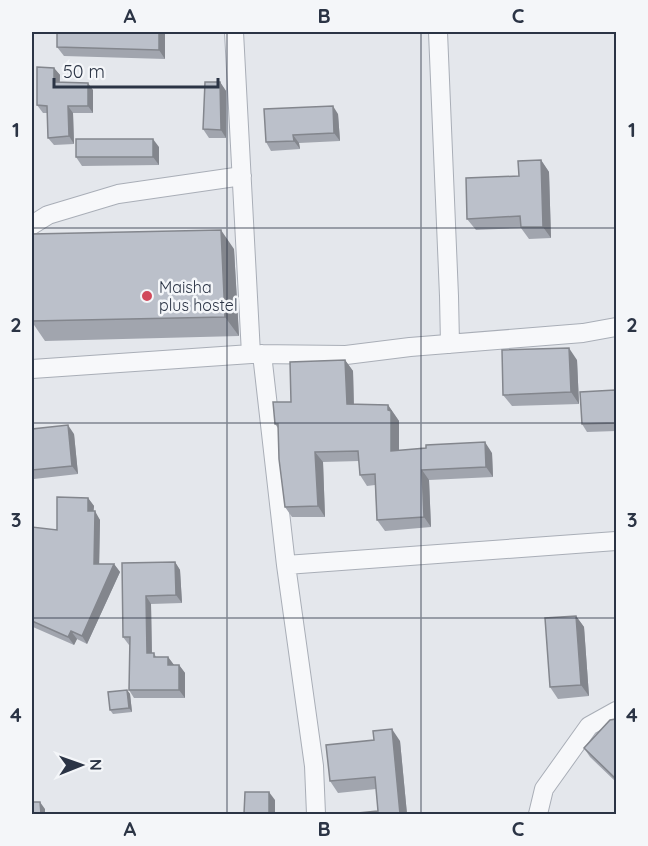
<svg xmlns="http://www.w3.org/2000/svg" width="648" height="846" font-family="Quicksand,sans-serif">
<style>
.lines{fill:none;stroke-linecap:round;stroke-linejoin:round}
.minor-casing{stroke:#a9aeb7;stroke-width:20}
.minor{stroke:#f7f8fa;stroke-width:18}
.wall{fill:#a1a5ae}
.shaded-wall{fill:#83868d}
.building{fill:#bbc0ca;stroke:#83868d;stroke-width:1.5}
.grid{fill:none;stroke:#2b3445;stroke-width:1.5;stroke-opacity:0.55}
.poi-dot{fill:#d1495b;stroke:#f4f6f9;stroke-width:2}
.labels{text-anchor:middle;stroke-width:5;stroke-linejoin:round;paint-order:stroke}
.poi-label{font-size:16px;fill:#2b3445;stroke:#f4f6f9;text-anchor:start}
.neatline{fill:none;stroke:#2b3445;stroke-width:2}
.grid-label{font-size:20px;text-anchor:middle;font-weight:bold;fill:#2b3445}
</style>
<rect width="100%" height="100%" fill="#e4e7ec"/>
<g class="lines">
<g class="minor-casing">
<path id="minor" d="M234,32L251,354
M438,32L449,296L450,344
M32,225L48,215L118,194L242,176
M262,354L286,565L314,766L316,814
M32,369L251,354L346,355L410,347L583,333L616,327
M286,565L616,541
M538,814L544,789L589,726L616,711"/>
</g>
<use href="#minor" class="minor"/>
</g>
<path class="wall" d="M53,32H165V59L64,56L57,47V33H54Z
M54,68L60,75V82L93,90V113H73L74,144L54,145L48,138L47,113H43L37,105Z
M220,82L226,91V138H209L203,129Z
M338,114L340,141L299,143L300,149L271,151L266,142Z
M159,147V165L82,166L76,157Z
M541,160L549,172L551,238L529,239L521,228L476,230L467,219L519,176Z
M32,234L234,249L239,336L45,341L32,322Z
M345,360L353,371L354,404L388,405L399,421V450L492,453L493,477L429,480L431,527L385,531L377,520L375,485L367,486L360,475L359,461L323,462L325,517H292L285,507L278,428L275,424L291,402Z
M577,360L579,404L512,406L503,395Z
M616,392V431L587,432L582,424Z
M74,434L78,474L34,479L32,475V470Z
M88,498L94,506L93,511L100,520L99,564H114L120,572L87,644L77,639L74,645L33,627L32,634V527L57,530Z
M175,562L180,570L182,603L151,604L152,653H154L156,657H168L174,665H179L185,673V698H134L129,690L130,645H129L123,637L122,563Z
M576,616L584,627L589,696L558,699L550,687Z
M127,690L130,694L132,712L113,714L110,710Z
M616,719V782L590,757L584,748Z
M400,741L407,814H347L378,811L376,789L338,793L330,781Z"/>
<path class="shaded-wall" d="M159,32H165V59L159,50Z
M54,68L60,75L59,90L54,82Z
M220,82L226,91V138L221,130Z
M88,83L93,90V113L88,106Z
M68,106L73,113L74,144L69,136Z
M333,106L338,114L340,141L334,133Z
M293,135L299,143L300,149L294,141Z
M153,139L159,147V165L153,157Z
M541,160L549,172L551,238L543,227Z
M221,230L234,249L239,336L225,317Z
M569,348L577,360L579,404L571,392Z
M345,360L353,371L354,414L347,404Z
M388,405L399,421V461L391,451Z
M68,425L74,434L78,474L72,466Z
M485,442L492,453L493,477L486,467Z
M315,452L323,462L325,517L318,506Z
M422,470L429,480L431,527L424,517Z
M88,498L94,506L93,519L88,511Z
M95,511L100,520L99,572L94,564Z
M175,562L180,570L182,603L176,595Z
M114,564L120,572L87,644L82,636Z
M146,596L151,604L152,662L147,653Z
M576,616L584,627L589,696L581,685Z
M71,631L77,639L74,645L68,637Z
M168,657L174,665H168Z
M179,665L185,673V698L179,690Z
M127,690L130,694L132,712L129,708Z
M392,729L400,741L407,814H400Z
M269,792L275,800V814H269Z
M40,802L45,809V814H41Z"/>
<path class="building" d="M57,32H159V50L57,47Z
M37,67L54,68V82L88,83V106H68L69,136L48,138L47,106L37,105Z
M205,82H220L221,130L203,129Z
M333,106L334,133L293,135L294,141L266,142L264,109Z
M76,139H153V157H76Z
M541,160L543,227H521L520,216L467,219L466,178L519,176L518,161Z
M221,230L225,317L32,321V234Z
M569,348L571,392L503,395L502,350Z
M345,360L347,404L388,405V410L391,411V451L426,448V445L485,442L486,467L422,470L424,517L377,520L375,474L360,475L358,451L315,452L318,506L285,507L279,459L278,424H275L273,402H291L290,362Z
M615,390L616,423L582,424L580,392Z
M68,425L72,466L32,470V429Z
M57,497L88,498V511H95L94,564H114L82,636L71,631L68,637L32,621V527L57,530Z
M175,562L176,595L146,596L147,653H154V657H168V665H179V690H129L130,637H123L122,563Z
M576,616L581,685L550,687L545,618Z
M127,690L129,708L110,710L108,692Z
M616,719V779L584,748L610,720Z
M392,729L400,814H347L378,811L375,777L330,781L326,745L374,740L373,731Z
M245,792H269V814H244Z
M32,802H40L41,814H32Z"/>
<path class="grid" d="M227,32V814M421,32V814M32,228H616M32,423H616M32,618H616"/>
<circle class="poi-dot" cx="147" cy="296" r="6"/>
<g class="labels">
<g class="poi-label">
<text x="159" y="293">Maisha<tspan x="159" dy="18">plus hostel</tspan></text>
</g>
</g>
<rect width="648" height="846" fill="none" stroke="#f4f6f9" stroke-width="66"/>
<g transform="translate(81 765) rotate(89)" stroke="#f4f6f9" stroke-width="4.5" paint-order="stroke">
<path d="M0-4.5L10 22L0 15L-10 22Z" fill="#2b3445"/>
<text y="-9" font-size="16" font-weight="bold" text-anchor="middle" fill="#2b3445">N</text>
</g>
<path d="M54 78v9h164v-9" fill="none" stroke="#2b3445" stroke-width="3"/>
<text x="63" y="78" font-size="18" fill="#2b3445" stroke="#f4f6f9" stroke-width="4.5" paint-order="stroke">50 m</text>
<rect x="33" y="33" width="582" height="780" class="neatline"/>
<g class="grid-label">
<text x="130" y="23">A</text>
<text x="324" y="23">B</text>
<text x="518" y="23">C</text>
<text x="16" y="137">1</text>
<text x="632" y="137">1</text>
<text x="16" y="332">2</text>
<text x="632" y="332">2</text>
<text x="16" y="527">3</text>
<text x="632" y="527">3</text>
<text x="16" y="722">4</text>
<text x="632" y="722">4</text>
<text x="130" y="836">A</text>
<text x="324" y="836">B</text>
<text x="518" y="836">C</text>
</g>
</svg>
